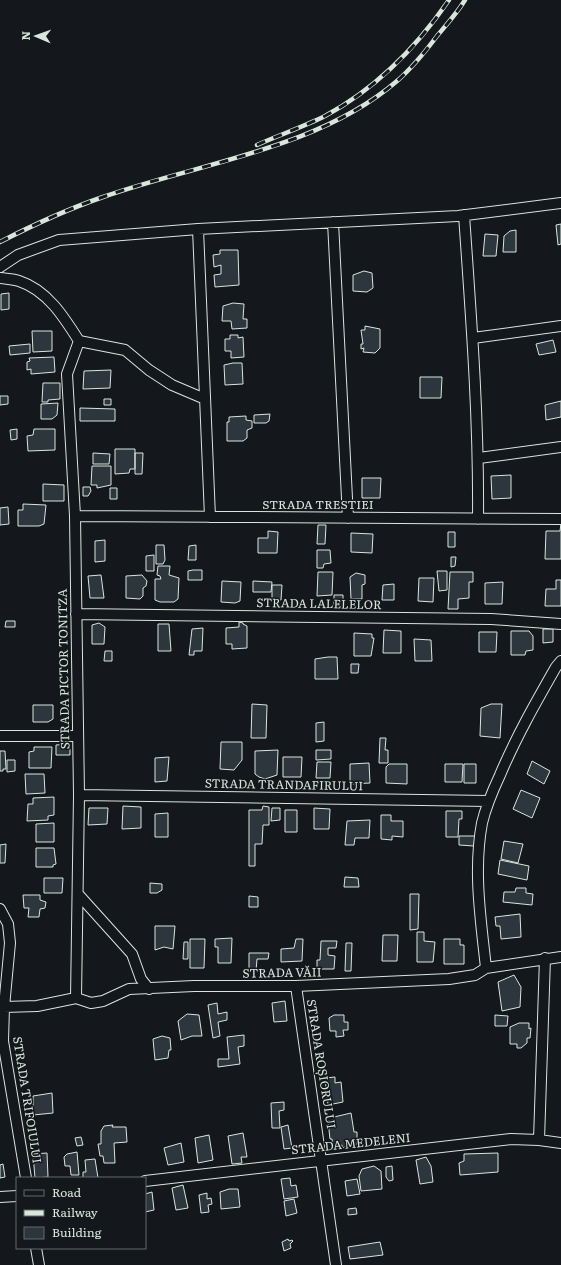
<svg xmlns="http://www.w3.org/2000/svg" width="561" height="1265" font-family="Literata,serif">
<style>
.building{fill:#2c363c;stroke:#d8e6dc}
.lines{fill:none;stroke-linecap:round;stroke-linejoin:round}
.street-casing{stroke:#d8e6dc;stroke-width:12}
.street{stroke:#14181c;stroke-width:10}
.rail-casing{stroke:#d8e6dc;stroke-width:4.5}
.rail{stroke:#14181c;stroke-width:3;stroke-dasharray:9;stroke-linecap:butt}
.labels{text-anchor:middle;stroke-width:3;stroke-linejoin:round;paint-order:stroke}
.street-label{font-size:12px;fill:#d8e6dc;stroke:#14181c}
</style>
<rect width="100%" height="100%" fill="#14181c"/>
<path class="building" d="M561,224V244L558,245L556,225Z
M516,230V252H503L504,236L510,231Z
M485,234L498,235L496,256H483Z
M220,250H238L239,285L215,287L214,275L221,274V265L214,267L213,255L220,254Z
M364,271L372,273L373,288L367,292L353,291V275Z
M9,293V309L1,310V294Z
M233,303L244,304L243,319H247V328L232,329L231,321H222L223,306Z
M365,326L380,329V348L375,353L363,352L364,348L361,349V344H363L361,330H365Z
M32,331H52V351L33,352Z
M230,335H238V338L243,337L244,357L231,358V351H225V339H230Z
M553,340L556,352L539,355L536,344Z
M30,344V353L10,355L9,346Z
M54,357L55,372L31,374V369L27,370V362L30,361L29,358Z
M233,363H242L243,384L225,385L224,365Z
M111,370L110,388L83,389L84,371Z
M420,377H442L441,398H420Z
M43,383H60V399L48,400V402H42Z
M0,396H8V404L0,405Z
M104,399H111V405H104Z
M561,401V417L546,420L545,405Z
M58,403L57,415L52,419H41V404Z
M80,408L115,409V421H80Z
M270,414L269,421L266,423H254V415Z
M246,416V420L252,421V428L247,430V438L243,441H227V422H229V417Z
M17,429V439L11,440L10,430Z
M34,429H55V450L28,451L27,436L33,435Z
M115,449H135V469H130L129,473L115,474Z
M93,453L110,454L109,464H93Z
M135,453H143L142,474H135Z
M92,466H111V485L97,488V485H91Z
M511,475V498L492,499L491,476Z
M362,478H381L380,498H362Z
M43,484L64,485V501H43Z
M83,487H90L91,491L88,496H83Z
M110,488H117V499H110Z
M23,504L46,505L44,524L39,526H18V510H23Z
M8,507L9,524L0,525V508Z
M561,524V559H545L546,531H560Z
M318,525H326L325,544H317Z
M268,531L278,532L277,553H258V538H268Z
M448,532H455V547H448Z
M351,533L373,534L372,553L351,552Z
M105,540V561L95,562V541Z
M156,545H164L165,560L163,564H156Z
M196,545V560H188L189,546Z
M317,550H330L331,563L324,564L323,568H317Z
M154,555V571H146V556Z
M451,557H456L455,566L451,567Z
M158,566H170L169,575L179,578L178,599L174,602H160L155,600V579H161L160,576L157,575Z
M193,570H202V580H188V571Z
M437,571H447V590L439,591Z
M318,572H333L332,595L317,596Z
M450,572H473V582H469V598L458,599V609H448Z
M356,573L365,575V584L362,585V599H351L350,577Z
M101,575L104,598H90L88,576Z
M142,575L147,581L146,586L143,588V596L140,599L126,598V576Z
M419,578H434L433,602L418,601Z
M556,580H561V606H545L546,589H556Z
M222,581L241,582L240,601L235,603L221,602Z
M253,581L272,582L271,592H253Z
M503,582L502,604H485V583Z
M394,584V600H382L383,585Z
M272,585H282L281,600L272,601Z
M334,595H343V606H334Z
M6,621H15V627H5Z
M239,622L243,623V624L247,626V648L232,649V644H226V628L239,627Z
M99,623L105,627L104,644H92V625Z
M158,624H169L171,651H158Z
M203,628L202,651H194V655H189L192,629Z
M543,629H553V642L543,643Z
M384,630L401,631V653H383Z
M511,631H529L533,636V650L526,651L525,655H511Z
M479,632H497L496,652H479Z
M354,633L372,634V638H374L371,656H354Z
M414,639L431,640L432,661H415Z
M105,651H112V661H104Z
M328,657H337L338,679H315V659Z
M351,664H359L358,673H351Z
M252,704L267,705L266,738H251Z
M491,704H502L500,738L480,736L481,708Z
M33,705H53V719L48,722H33Z
M324,722V741L316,742V723Z
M380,738H386L385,750H388V763H379Z
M221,742H242V760L234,770L220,769Z
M70,744V755H56V745Z
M34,747H52L51,768H29V752L34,751Z
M278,750L277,775L265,779L259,777L255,774V751Z
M316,750H331V759L316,760Z
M0,751H5L6,769H3V771H0Z
M169,757L167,781L155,782V758Z
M283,757H302L301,777H283Z
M7,760H15V771L7,772Z
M532,761L550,771L544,784L527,774Z
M317,762H331L330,778H316Z
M369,763L370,783L350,784V764Z
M389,764H407V784L386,783V767Z
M445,764H463L462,782H445Z
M464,764H476V783H464Z
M25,774H44L45,793L26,794Z
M521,790L540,798L532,818L513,809Z
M54,797V815L48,816V820L27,821L28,804H33V798Z
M123,806L141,807V828L122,829Z
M263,806L269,807V825H263L262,844H255V866H249V810H262Z
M89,808H108L107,824L88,825Z
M272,808H280V820L271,821Z
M314,808L330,809L329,829H314Z
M285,810H297V832H285Z
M446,811H462V819H459L458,837H446Z
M168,813V837H155V814Z
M381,815H391V821H403V837L392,836V840L381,839Z
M370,820L369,838H355L354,845H345L347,821Z
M54,823V842H36V824Z
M459,836H475L474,846L459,845Z
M504,841L523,844L518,863L501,859Z
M6,844L5,863H0V845Z
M36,848H54L56,864L53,865V867H36Z
M500,860L529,866L527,880L498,874Z
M345,877L358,878L359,887H344Z
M44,878H63L62,893H44Z
M150,883L162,884V890L157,893H150Z
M516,888H526V893L533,894L532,905L503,902L504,892H515Z
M410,894H419L418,929L410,930Z
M23,895H40V900L46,902L45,908L40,909L39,917H28L29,908H24Z
M249,896L258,897V907H249Z
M520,914L521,937L501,939L500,926H496L495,917Z
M155,926H175L173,949L164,947L155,950Z
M417,932H424V941L435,942L433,962H417Z
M383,935H398L397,961H382Z
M232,938L231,963H218V947H215V939Z
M190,939H205L204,968H190Z
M296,939H303L302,961L281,962V949L294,948Z
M444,939H460V945H464V964H444Z
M321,941H337L336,948H328V955L335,956L334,969H317V960H320Z
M184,942H188V959H183Z
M346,943H352L351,971H345Z
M249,953H269L268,959H257L256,971H249Z
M514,975L521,987L520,1007L502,1011L498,982Z
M285,1001L287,1021L274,1022L272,1003Z
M217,1003L218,1014L227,1012V1020L218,1022L220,1036L213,1038L208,1005Z
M187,1014L199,1015L202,1036H192L181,1040L178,1021Z
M334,1015H344V1022H348V1030H343L344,1036L336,1037V1031H330L329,1018Z
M495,1015L508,1016L507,1026H495Z
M519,1023H529V1029L531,1028L530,1038H527V1043L521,1048H517V1044H510V1027Z
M244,1035V1046L238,1047L240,1064L218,1067V1059H229L227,1037Z
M162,1036L170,1038L171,1050H169L168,1058L155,1060L153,1039Z
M335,1077V1083L341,1082L343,1102L328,1105L325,1078Z
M52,1093L53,1113L33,1115V1096Z
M284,1102V1110L279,1111L280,1128H272L271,1103Z
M351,1113L354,1132H357V1144L342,1148V1145L333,1147L332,1139H330L328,1121L334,1120V1117Z
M113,1125L112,1127H126L127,1142L114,1143L115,1163H104L103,1156H100L98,1144H101V1131L104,1126Z
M288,1125L292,1148L284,1149L281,1127Z
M243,1133L247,1157H241L242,1163L232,1164L228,1136Z
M209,1135L213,1160L198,1163L195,1138Z
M81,1137L83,1145L77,1146L75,1138Z
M181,1143L184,1162L168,1165L164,1148Z
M77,1152L79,1175H71L70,1166H65L64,1157L67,1154Z
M47,1153L48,1177L35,1178L33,1154Z
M498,1153V1172L460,1175L459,1163L464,1161V1154Z
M426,1157L431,1166L433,1182L420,1184L416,1160Z
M95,1159L98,1178H83V1172H86L85,1160Z
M3,1164L5,1177L0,1178V1165Z
M374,1166L381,1171L382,1189L361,1191L359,1176L362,1169Z
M392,1166L393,1180L389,1181L386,1177V1167Z
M290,1178L291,1186L296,1185L298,1197L284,1199L281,1179Z
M357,1179L360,1194L347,1196L345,1181Z
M183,1185L188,1208L176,1210L172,1188Z
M229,1189H238L240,1207L221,1209L220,1192Z
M152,1192L154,1210L145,1212V1194Z
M207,1193V1199L211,1198L212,1204L208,1205L209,1212L201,1213L199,1195Z
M294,1199L297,1213L286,1216L284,1201Z
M356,1208L357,1214L348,1215V1209Z
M288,1239L289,1241L292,1240L293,1241L290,1244L291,1248L284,1251L282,1242Z
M380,1242L383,1255L350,1259L348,1247Z"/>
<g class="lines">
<g class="street-casing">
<path id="street" d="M464,215C471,316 479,417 478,519
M333,222L348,518
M198,229L210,517
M0,267L18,255L59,240L198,229L458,216L561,203
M0,278C6,279 13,279 19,281C47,290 64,317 79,341L125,350L149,370L172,385L205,399
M473,338L561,326
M479,458L561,447
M75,516L561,519
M76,614L491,619L561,624
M0,736H78
M79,795L489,801
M78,894L132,954L141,979L149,989
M0,909L8,924L10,943L4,1007L3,1041L26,1178
M486,968C481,921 473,871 482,823C486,806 493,790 500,775C516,737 536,702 556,667L561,661
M296,986L336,1265
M76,998L79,795L75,516L67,374L79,341
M4,1007L37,1006L76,998L91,1003L103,1001L129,989L194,986H296L449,979L475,975L486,968L561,957
M539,1140L545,958
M145,1181L511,1139L539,1140L561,1143
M0,1197L17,1196
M36,1248L39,1265"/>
</g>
<use href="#street" class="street"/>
<g class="rail-casing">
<path id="rail" d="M257,145C279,135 303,127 325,116C377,88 416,48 449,0
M0,242C33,225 68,209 103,197C199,163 318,149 397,81C412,68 425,52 437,36C447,24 457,13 465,0"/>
</g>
<use href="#rail" class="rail"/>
</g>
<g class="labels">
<g class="street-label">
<text x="318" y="509">STRADA TRESTIEI</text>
<text transform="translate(319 604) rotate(1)" y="4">STRADA LALELELOR</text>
<text transform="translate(64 669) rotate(-91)" y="4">STRADA PICTOR TONITZA</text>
<text transform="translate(284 785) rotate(1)" y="4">STRADA TRANDAFIRULUI</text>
<text transform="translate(282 973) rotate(-1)" y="4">STRADA VĂII</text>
<text transform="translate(321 1064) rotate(81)" y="4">STRADA ROȘIORULUI</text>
<text transform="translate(27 1100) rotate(81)" y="4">STRADA TRIFOIULUI</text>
<text transform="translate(351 1144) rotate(-6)" y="4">STRADA MEDELENI</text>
</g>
</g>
<rect x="16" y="1177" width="130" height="72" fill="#14181c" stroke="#626a69"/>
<rect x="24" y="1190" width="20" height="6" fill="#14181c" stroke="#626a69"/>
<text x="52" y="1197" font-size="12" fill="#d8e6dc">Road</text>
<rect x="24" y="1210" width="20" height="6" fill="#d8e6dc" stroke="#626a69"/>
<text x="52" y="1217" font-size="12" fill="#d8e6dc">Railway</text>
<rect x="24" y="1227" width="20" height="12" fill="#2c363c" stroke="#626a69"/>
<text x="52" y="1237" font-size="12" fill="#d8e6dc">Building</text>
<g transform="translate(36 36) rotate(272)" stroke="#14181c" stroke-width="3" paint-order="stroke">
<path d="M0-3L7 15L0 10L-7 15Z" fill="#d8e6dc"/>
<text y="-6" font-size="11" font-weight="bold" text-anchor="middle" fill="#d8e6dc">N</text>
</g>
</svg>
